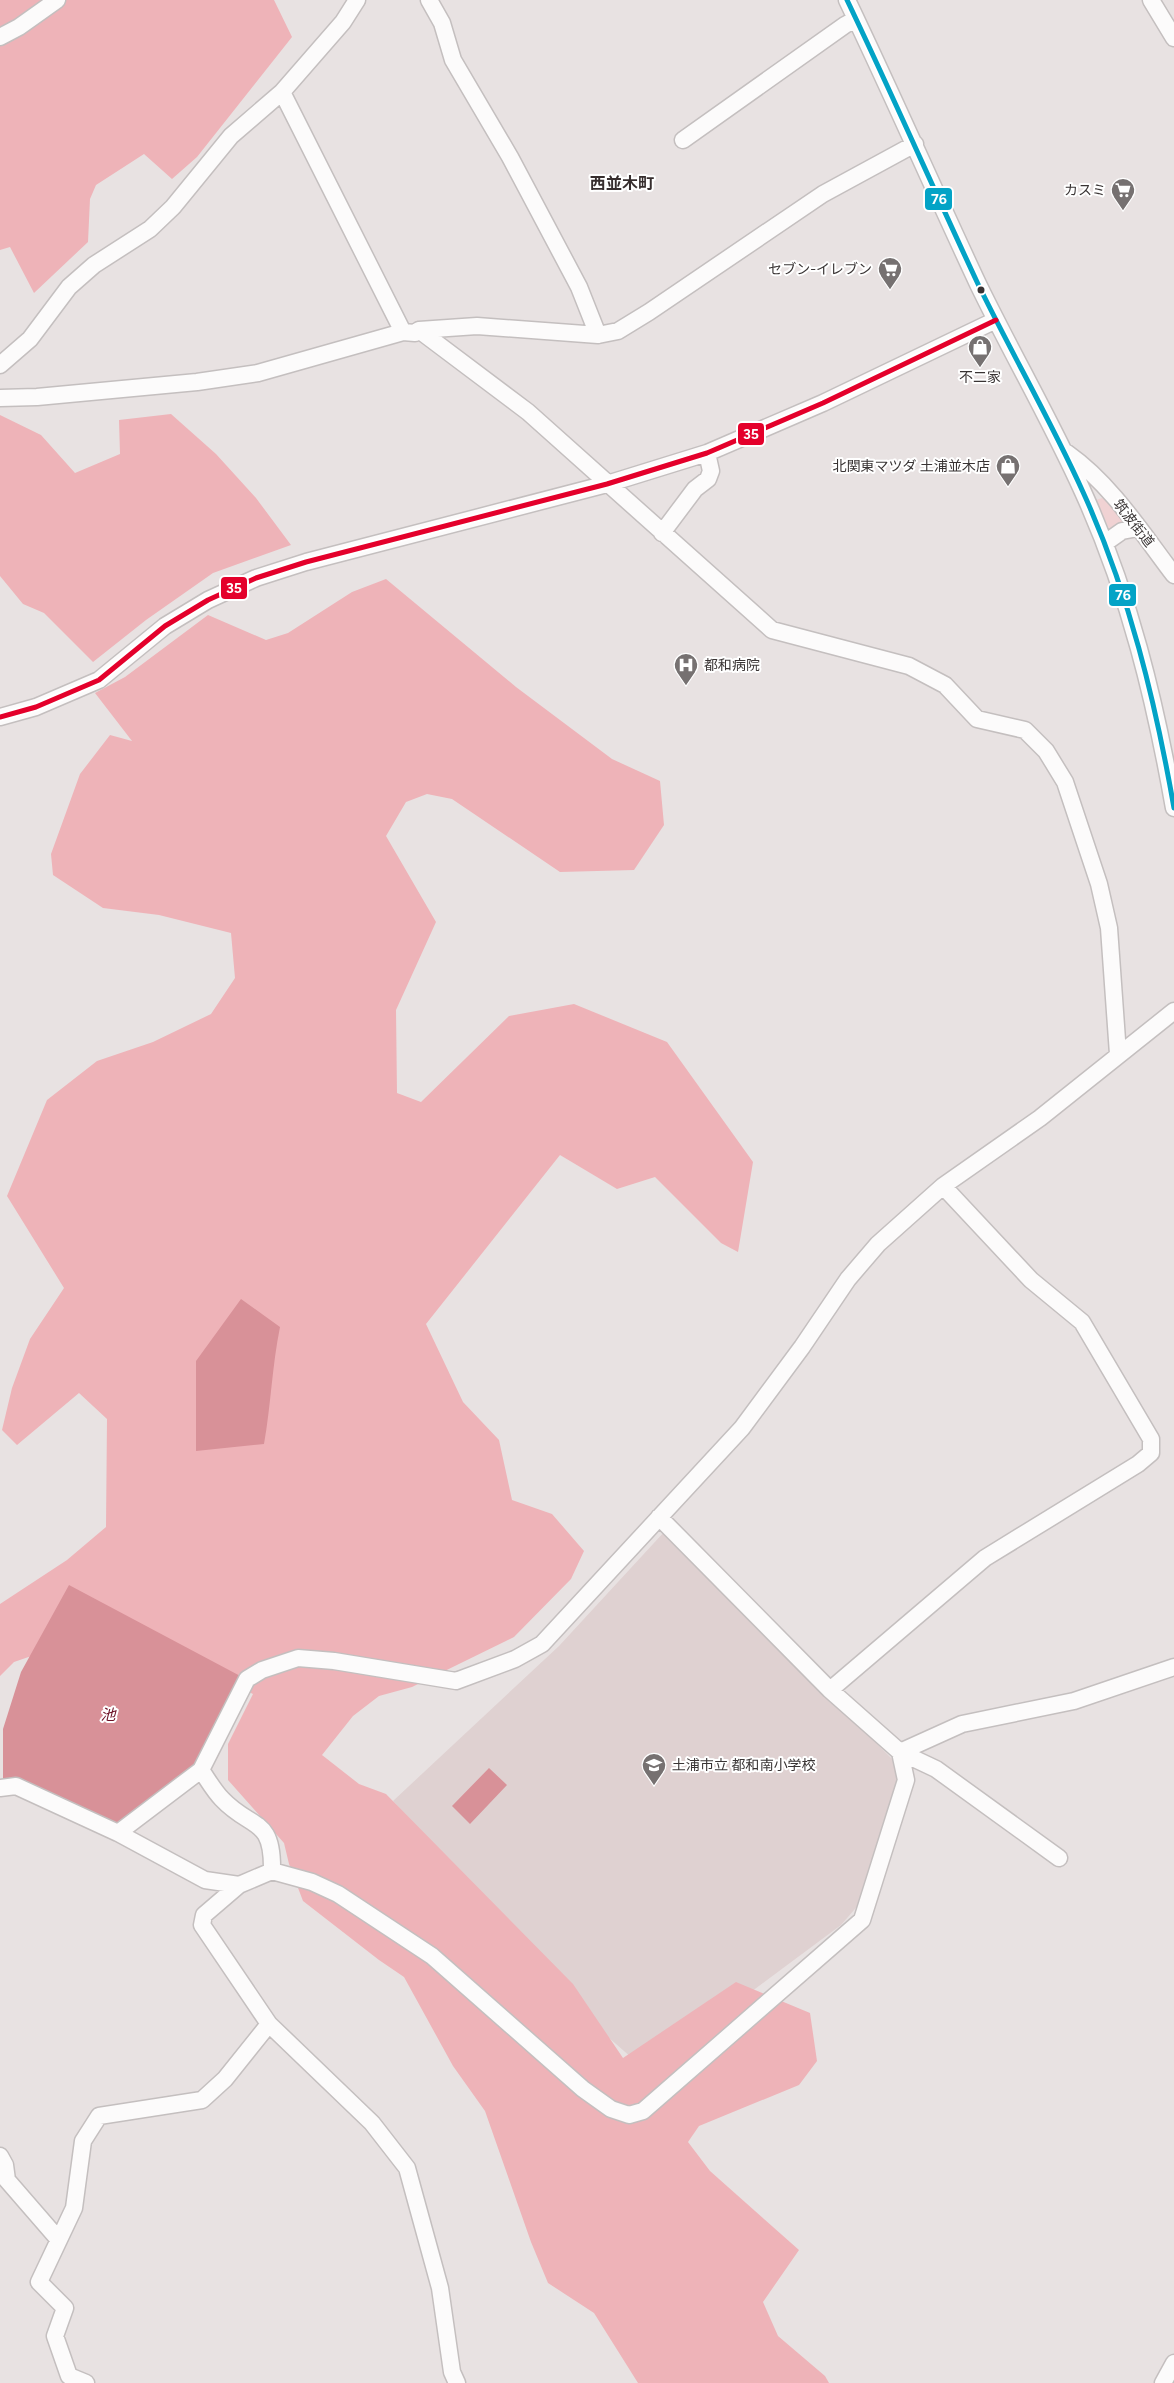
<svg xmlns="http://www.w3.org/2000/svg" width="1174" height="2383" font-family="Figtree,'Noto Sans JP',sans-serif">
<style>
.built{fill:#dfd1d1}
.green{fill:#f0d2d3}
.forest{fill:#eeb3b8}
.water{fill:#d89198}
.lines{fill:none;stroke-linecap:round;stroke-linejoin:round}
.minor-casing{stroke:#c4bfbf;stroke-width:19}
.minor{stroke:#fcfbfb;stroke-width:16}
.bus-1-casing{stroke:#fff;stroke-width:9}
.bus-2-casing{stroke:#fff;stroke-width:9}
.bus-1{stroke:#03a3c6;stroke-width:5}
.bus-2{stroke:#e4002b;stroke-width:5}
.bus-dot{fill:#393434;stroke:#fff;stroke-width:2}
.labels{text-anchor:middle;stroke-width:4;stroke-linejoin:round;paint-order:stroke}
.poi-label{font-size:14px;fill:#393434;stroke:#fff;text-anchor:end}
.street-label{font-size:14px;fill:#393434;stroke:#fff}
.water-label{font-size:15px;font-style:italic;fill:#6b0f24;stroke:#fff}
.quarter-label{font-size:16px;font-weight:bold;fill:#362d2d;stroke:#fff}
.line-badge{stroke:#fff;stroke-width:2}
.badge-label{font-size:14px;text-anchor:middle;font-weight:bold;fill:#fff}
</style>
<rect width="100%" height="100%" fill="#e8e2e2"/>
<path class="built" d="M665,1531L903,1770L861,1902L841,1925L658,2061L632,2058L584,2016L393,1801L559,1646Z"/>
<path class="green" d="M1102,498L1107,501L1129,524L1111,533L1096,500Z"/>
<path class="forest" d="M0,0H274L292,37L197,157L172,179L144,154L96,185L90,199L88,242L34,293L10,247L0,250Z
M171,414L216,454L256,498L291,545L213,573L146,620L93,662L44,613L23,604L0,576V415L41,435L75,473L120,454L119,420Z
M386,579L516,687L612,759L660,781L664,825L634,870L560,872L452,799L427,794L406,802L386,836L436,922L396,1010L397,1093L421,1102L509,1016L574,1004L667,1042L753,1162L738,1252L721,1243L655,1177L617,1189L560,1155L426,1324L463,1402L499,1440L512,1500L552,1514L584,1551L571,1579L514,1637L412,1687L379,1696L353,1716L322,1755L359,1784L386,1794L573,1984L623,2058L736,1982L810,2013L817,2061L799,2085L699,2126L688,2142L710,2171L799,2250L763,2302L778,2336L825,2376L829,2383H638L594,2313L548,2283L531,2242L485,2111L453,2066L404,1977L379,1960L303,1901L289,1864L284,1843L228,1780V1744L253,1694L188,1662L81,1639L14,1662L0,1676V1604L67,1560L106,1527L107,1419L79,1393L17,1445L2,1430L12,1388L30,1339L64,1288L7,1196L47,1100L97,1061L153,1042L211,1014L235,978L231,933L159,915L103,908L53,875L51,854L80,774L110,735L132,741L95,693L125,677L208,615L266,640L288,633L352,592Z"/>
<path class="water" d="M241,1299L280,1327C272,1366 271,1405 264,1444L196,1451V1361Z
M69,1585L244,1678L198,1768L118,1829L3,1783V1729L21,1672Z
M489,1768L507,1785L470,1824L452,1806Z"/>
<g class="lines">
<g class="minor-casing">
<path id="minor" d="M429,0L442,23L453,60L510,157L579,287L598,335
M847,0C892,94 934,190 978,284C1012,354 1051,421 1083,492C1129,593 1155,700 1174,808
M1151,0L1174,38
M0,37L19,27L57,0
M282,92L403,332
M683,140L845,25L856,19
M419,330L528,412L772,630L909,666L945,685L977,719L1025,730L1046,751L1065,782L1099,884L1109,928L1118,1054
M0,365L30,339L69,287L94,265L150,229L173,207L231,136L282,92L343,22L357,0
M0,398L37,397L197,382L258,373L403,332L415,333L419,330L477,326L598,335L618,331L649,312L823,194L915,144
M1067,453C1111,484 1142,533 1174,575
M662,533L695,489L708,479L711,471L707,453
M1105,543L1122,531L1138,528
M0,717L36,707L99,680L165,626L208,600L256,578L306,562L607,484L707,453L823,403L996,320
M659,1517L830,1690L900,1752L936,1769L1059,1858
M830,1690L985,1558L1138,1464L1151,1453V1439L1082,1322L1031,1280L943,1186
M900,1752L962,1724L1074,1701L1174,1667
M201,1770C208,1780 214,1791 222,1799C251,1830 273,1816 272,1871
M0,1788L16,1786L118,1833L205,1880L239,1885
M118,1833L201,1770L247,1679L262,1670L298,1658L334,1661L456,1681L515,1659L542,1644L742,1428L802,1347L848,1279L878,1244L943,1186L1040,1118L1174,1011
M0,2156L5,2165L7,2180L59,2240
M69,2376L55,2336L65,2308L39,2282L74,2208L83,2141L99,2116L202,2100L225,2079L269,2024
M69,2376L86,2383
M457,2383L452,2372L440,2288L407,2168L372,2123L269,2024L202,1925L204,1915L239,1885L272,1871L312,1882L338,1894L432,1956L583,2089L611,2109L629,2115L643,2111L862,1920L906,1780L900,1752
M1163,2383L1174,2363"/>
</g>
<use href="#minor" class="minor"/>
<g class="bus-1-casing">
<path id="bus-1" d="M847,0C892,94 934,190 978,284C1012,354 1051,421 1083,492C1129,593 1155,700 1174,808"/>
</g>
<g class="bus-2-casing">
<path id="bus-2" d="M0,717L36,707L99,680L165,626L208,600L256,578L306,562L607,484L707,453L823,403L996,320"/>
</g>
<use href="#bus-1" class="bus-1"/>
<use href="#bus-2" class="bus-2"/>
</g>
<defs>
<g id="supermarket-pin" transform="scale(1.25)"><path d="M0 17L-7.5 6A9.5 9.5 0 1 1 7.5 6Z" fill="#767171" stroke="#fff"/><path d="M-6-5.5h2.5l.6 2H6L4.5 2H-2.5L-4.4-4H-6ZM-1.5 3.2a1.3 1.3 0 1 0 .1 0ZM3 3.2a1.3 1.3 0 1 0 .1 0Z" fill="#fff"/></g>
<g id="shop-pin" transform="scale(1.25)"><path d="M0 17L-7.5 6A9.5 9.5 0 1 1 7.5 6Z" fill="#767171" stroke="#fff"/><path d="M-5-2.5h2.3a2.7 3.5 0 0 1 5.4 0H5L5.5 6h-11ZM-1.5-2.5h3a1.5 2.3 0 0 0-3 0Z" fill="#fff"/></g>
<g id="hospital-pin" transform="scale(1.25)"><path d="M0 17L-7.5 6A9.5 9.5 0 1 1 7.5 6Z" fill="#767171" stroke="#fff"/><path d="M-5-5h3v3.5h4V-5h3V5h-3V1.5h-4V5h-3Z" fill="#fff"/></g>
<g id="school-pin" transform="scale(1.25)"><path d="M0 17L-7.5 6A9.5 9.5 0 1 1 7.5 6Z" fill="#767171" stroke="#fff"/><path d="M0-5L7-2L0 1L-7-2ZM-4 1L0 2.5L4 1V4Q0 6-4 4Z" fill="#fff"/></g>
</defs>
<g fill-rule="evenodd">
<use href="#supermarket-pin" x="1123" y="190"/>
<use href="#supermarket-pin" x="890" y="269"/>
<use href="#shop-pin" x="980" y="347"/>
<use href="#shop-pin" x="1008" y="466"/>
<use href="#hospital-pin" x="686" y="665"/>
<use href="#school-pin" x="654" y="1765"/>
</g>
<circle class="bus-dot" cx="981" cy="290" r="4.5"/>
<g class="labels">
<g class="poi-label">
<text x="1106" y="195">カスミ</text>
<text x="872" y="274">セブン-イレブン</text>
<text x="980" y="382" text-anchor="middle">不二家</text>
<text x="990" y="471">北関東マツダ 土浦並木店</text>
<text x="704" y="670" text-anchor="start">都和病院</text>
<text x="672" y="1770" text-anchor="start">土浦市立 都和南小学校</text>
</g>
<g class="street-label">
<text transform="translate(1134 523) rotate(52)" y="5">筑波街道</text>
</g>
<g class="water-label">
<text x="108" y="1720">池</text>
</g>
<g class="quarter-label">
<text x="622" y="189">西並木町</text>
</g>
</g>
<g class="line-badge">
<rect x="924" y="187" width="29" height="24" rx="5" fill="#03a3c6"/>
<rect x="737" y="422" width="28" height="24" rx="5" fill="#e4002b"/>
<rect x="220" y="576" width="28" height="24" rx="5" fill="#e4002b"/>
<rect x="1108" y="583" width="29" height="24" rx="5" fill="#03a3c6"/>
</g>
<g class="badge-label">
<text x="939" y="204">76</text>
<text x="751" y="439">35</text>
<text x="234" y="593">35</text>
<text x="1123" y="600">76</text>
</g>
</svg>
